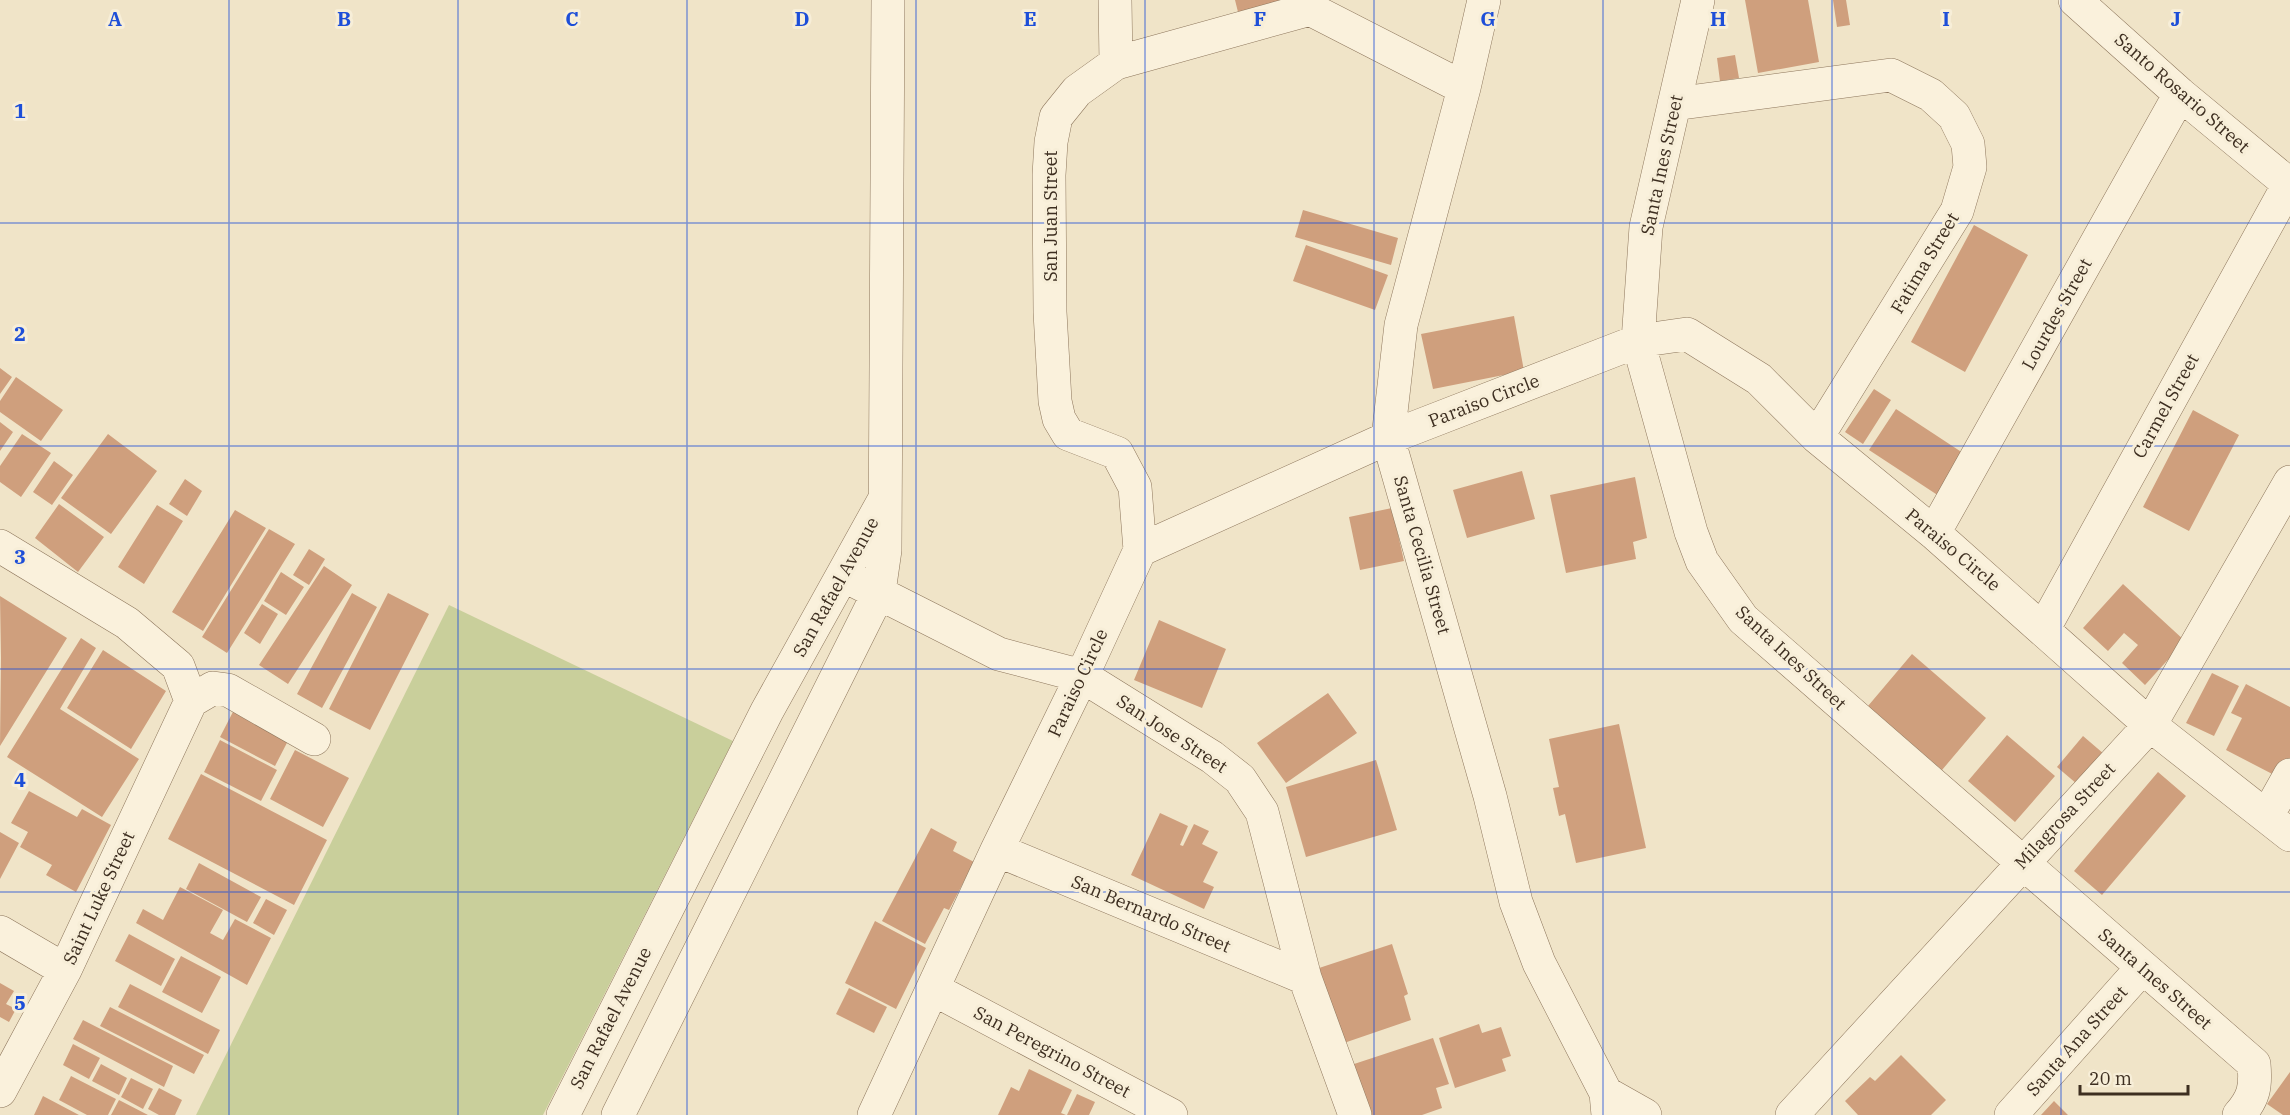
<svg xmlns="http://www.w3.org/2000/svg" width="2290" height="1115" font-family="'IBM Plex Serif',serif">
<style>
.green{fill:#c9cf9b}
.building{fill:#cf9f7d}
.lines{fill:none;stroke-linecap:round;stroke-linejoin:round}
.minor-casing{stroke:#8d765c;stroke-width:34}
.minor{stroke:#faf1dc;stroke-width:33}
.grid{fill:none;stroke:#1d4ed8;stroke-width:1.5;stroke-opacity:0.55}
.labels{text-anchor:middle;stroke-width:6;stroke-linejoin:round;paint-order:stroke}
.street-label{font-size:18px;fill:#3d2e20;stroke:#f7eed8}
.grid-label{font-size:20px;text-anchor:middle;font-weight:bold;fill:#1d4ed8;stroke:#f7eed8;stroke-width:6;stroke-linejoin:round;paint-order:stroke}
</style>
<rect width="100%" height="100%" fill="#f0e4c8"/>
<path class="green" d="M449,605L733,741L543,1115H196Z"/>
<path class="building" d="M1235,0H1279V1L1238,12Z
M1745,0H1808L1819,62L1758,73Z
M1833,0H1846L1850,25L1837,27Z
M1735,55L1739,78L1720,81L1717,58Z
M1303,210L1398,238L1391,265L1295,237Z
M1974,225L2028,255L1965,372L1911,342Z
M1306,245L1388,275L1375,310L1293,281Z
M1514,316L1524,371L1433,389L1421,334Z
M0,368L12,377L0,394Z
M16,377L63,410L41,441L0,412V401Z
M1874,389L1891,400L1863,444L1845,432Z
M1896,409L1966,455L1939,496L1869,450Z
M2193,410L2239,435L2189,531L2143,507Z
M0,422L13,432L0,451Z
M22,434L51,453L21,497L0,482V466Z
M108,434L157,471L111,534L61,498Z
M54,461L73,475L52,505L33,492Z
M1522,471L1535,519L1467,538L1453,490Z
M1635,477L1647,538L1633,542L1636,559L1566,573L1550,495Z
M185,479L202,491L187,516L169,504Z
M59,504L104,537L78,572L35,538Z
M157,505L183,521L144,584L118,567Z
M1392,508L1404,561L1360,570L1349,517Z
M235,510L266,528L203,631L172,612Z
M269,529L295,544L227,653L202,637Z
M309,549L325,559L309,585L293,575Z
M324,566L352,585L288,684L259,665Z
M281,572L304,587L286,615L264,601Z
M2123,584L2185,641L2145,685L2122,663L2138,645L2124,633L2108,651L2083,628Z
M352,593L377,607L322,708L297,694Z
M388,593L429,614L370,730L329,709Z
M0,596L67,638L0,746L1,658Z
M262,604L278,614L260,644L244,633Z
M1159,620L1226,649L1202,708L1134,680Z
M81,638L96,648L60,709L139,759L102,817L7,757Z
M103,650L166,691L131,749L67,708Z
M1912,654L1986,718L1942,770L1868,706Z
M2212,673L2239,686L2214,736L2186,723Z
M2246,684L2290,707V759L2280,778L2226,750L2242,718L2231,713Z
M1328,693L1357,733L1286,783L1257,743Z
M236,706L291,735L275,766L220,737Z
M1619,724L1646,848L1576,863L1565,814L1559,816L1553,788L1559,787L1549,739Z
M2007,735L2055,776L2015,822L1968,781Z
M2083,736L2104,754L2077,784L2057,767Z
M220,740L277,770L261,801L204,772Z
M295,750L349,778L323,827L270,799Z
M1376,760L1397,830L1306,857L1286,787Z
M2158,772L2186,796L2102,895L2074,871Z
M201,774L327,840L294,905L168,839Z
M29,791L77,817L82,809L111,825L76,892L46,875L52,865L20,847L28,832L11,823Z
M1160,813L1188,826L1180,845L1183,846L1194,824L1209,831L1202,844L1218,852L1203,882L1214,887L1204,909L1131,875Z
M931,828L957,842L953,851L974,862L949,910L944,908L925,944L882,921Z
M0,832L19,843L0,879Z
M199,863L261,897L247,922L186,889Z
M180,887L223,910L210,933L223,940L235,919L271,938L247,985L136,923L143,909L163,920Z
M266,899L287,910L274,935L253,923Z
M875,921L926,948L896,1009L845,983Z
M129,934L175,959L161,986L115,961Z
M1392,944L1408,994L1404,996L1411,1020L1341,1044L1316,969Z
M181,956L221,977L202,1013L162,992Z
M0,983L14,991L6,1004L16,1009L9,1022L0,1017Z
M130,984L220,1030L208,1054L118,1007Z
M849,988L887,1007L874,1033L836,1014Z
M110,1007L204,1055L194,1074L100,1026Z
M83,1020L173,1066L164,1087L73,1039Z
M1479,1024L1482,1033L1501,1027L1511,1056L1502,1059L1506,1071L1455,1088L1439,1038Z
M1433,1038L1449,1084L1436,1088L1442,1108L1422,1115H1365L1348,1066Z
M73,1044L100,1058L89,1079L63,1065Z
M1901,1055L1946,1100L1931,1115H1858L1845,1101L1870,1077L1875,1081Z
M101,1064L127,1078L119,1095L92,1081Z
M1029,1069L1072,1090L1061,1113L1066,1115H998L1011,1087L1019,1091Z
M2290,1072V1115H2283L2267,1104Z
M71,1076L116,1099L108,1115H87L59,1100Z
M131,1078L153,1089L143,1109L121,1097Z
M159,1088L182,1100L175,1115H159L148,1109Z
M1077,1094L1095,1102L1089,1115H1067Z
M43,1096L79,1115H34Z
M119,1100L148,1115H111Z
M2054,1101L2068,1115H2041Z"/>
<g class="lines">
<g class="minor-casing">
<path id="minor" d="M1115,0L1116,63
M1484,0L1464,88L1401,325L1388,438L1490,796L1516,902L1539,963L1606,1093L1608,1115
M1698,0L1646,227L1638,341L1691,532L1702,561L1743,619L2254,1064C2256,1087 2254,1098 2239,1115
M2075,0L2180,94L2290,185
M1674,104L1891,75L1931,95L1954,116L1968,144L1970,167L1957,211L1817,437
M1934,533L2180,94
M0,546L127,623L178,666L191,701
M1140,550L1135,487L1117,453L1068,434L1059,419L1055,401L1050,312L1049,175L1051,142L1056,117L1077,91L1116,63L1310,9L1464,88
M843,575L999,654L1082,676L1212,757L1240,779L1262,812L1305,978L1355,1115
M2044,628L2289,184
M2267,816L2290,775
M997,850L1305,978
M0,932L65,970
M933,989L1171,1115
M0,1091L65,970L191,701L213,688L228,690L314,739
M1606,1093L1645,1115
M563,1115L767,711L883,502
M618,1115L879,592L885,550L888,0
M874,1115L997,850L1082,676L1140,550L1388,438L1638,341L1687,334L1759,379L1817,437L1934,533L2150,725L2290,835
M1792,1115L2150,725L2290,482
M2011,1115L2142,968"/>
</g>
<use href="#minor" class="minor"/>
</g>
<path class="grid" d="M229,0V1115M458,0V1115M687,0V1115M916,0V1115M1145,0V1115M1374,0V1115M1603,0V1115M1832,0V1115M2061,0V1115M0,223H2290M0,446H2290M0,669H2290M0,892H2290"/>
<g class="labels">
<g class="street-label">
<text transform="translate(2182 93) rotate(41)" y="6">Santo Rosario Street</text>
<text transform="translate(1662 165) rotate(-78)" y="6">Santa Ines Street</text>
<text transform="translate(1051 216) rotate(-90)" y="6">San Juan Street</text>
<text transform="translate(1925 263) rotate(-59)" y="6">Fatima Street</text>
<text transform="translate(2057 314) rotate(-61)" y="6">Lourdes Street</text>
<text transform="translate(1484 401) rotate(-21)" y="6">Paraiso Circle</text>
<text transform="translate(2166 406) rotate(-61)" y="6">Carmel Street</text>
<text transform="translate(1953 550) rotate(40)" y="6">Paraiso Circle</text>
<text transform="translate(1422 555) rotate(74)" y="6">Santa Cecilia Street</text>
<text transform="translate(836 587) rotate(-61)" y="6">San Rafael Avenue</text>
<text transform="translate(1791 658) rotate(43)" y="6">Santa Ines Street</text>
<text transform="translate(1078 683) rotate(-65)" y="6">Paraiso Circle</text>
<text transform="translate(1172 734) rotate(33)" y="6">San Jose Street</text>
<text transform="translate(2065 816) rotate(-47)" y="6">Milagrosa Street</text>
<text transform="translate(99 898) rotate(-65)" y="6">Saint Luke Street</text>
<text transform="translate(1151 914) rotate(23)" y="6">San Bernardo Street</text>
<text transform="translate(2155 979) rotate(41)" y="6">Santa Ines Street</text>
<text transform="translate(611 1018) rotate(-63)" y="6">San Rafael Avenue</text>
<text transform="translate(2077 1041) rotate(-48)" y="6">Santa Ana Street</text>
<text transform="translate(1052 1052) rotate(28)" y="6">San Peregrino Street</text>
</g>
</g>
<g class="grid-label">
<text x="115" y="26">A</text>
<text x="344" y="26">B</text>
<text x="572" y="26">C</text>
<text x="802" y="26">D</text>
<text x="1030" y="26">E</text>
<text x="1260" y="26">F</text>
<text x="1488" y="26">G</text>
<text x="1718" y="26">H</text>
<text x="1946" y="26">I</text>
<text x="2176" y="26">J</text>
<text x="20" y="118">1</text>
<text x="20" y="341">2</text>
<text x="20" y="564">3</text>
<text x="20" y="787">4</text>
<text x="20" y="1010">5</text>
</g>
<path d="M2080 1085v9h108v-9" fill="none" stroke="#3d2e20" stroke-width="3"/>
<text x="2089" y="1085" font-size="18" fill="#3d2e20" stroke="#f7eed8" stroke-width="4.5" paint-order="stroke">20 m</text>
</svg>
